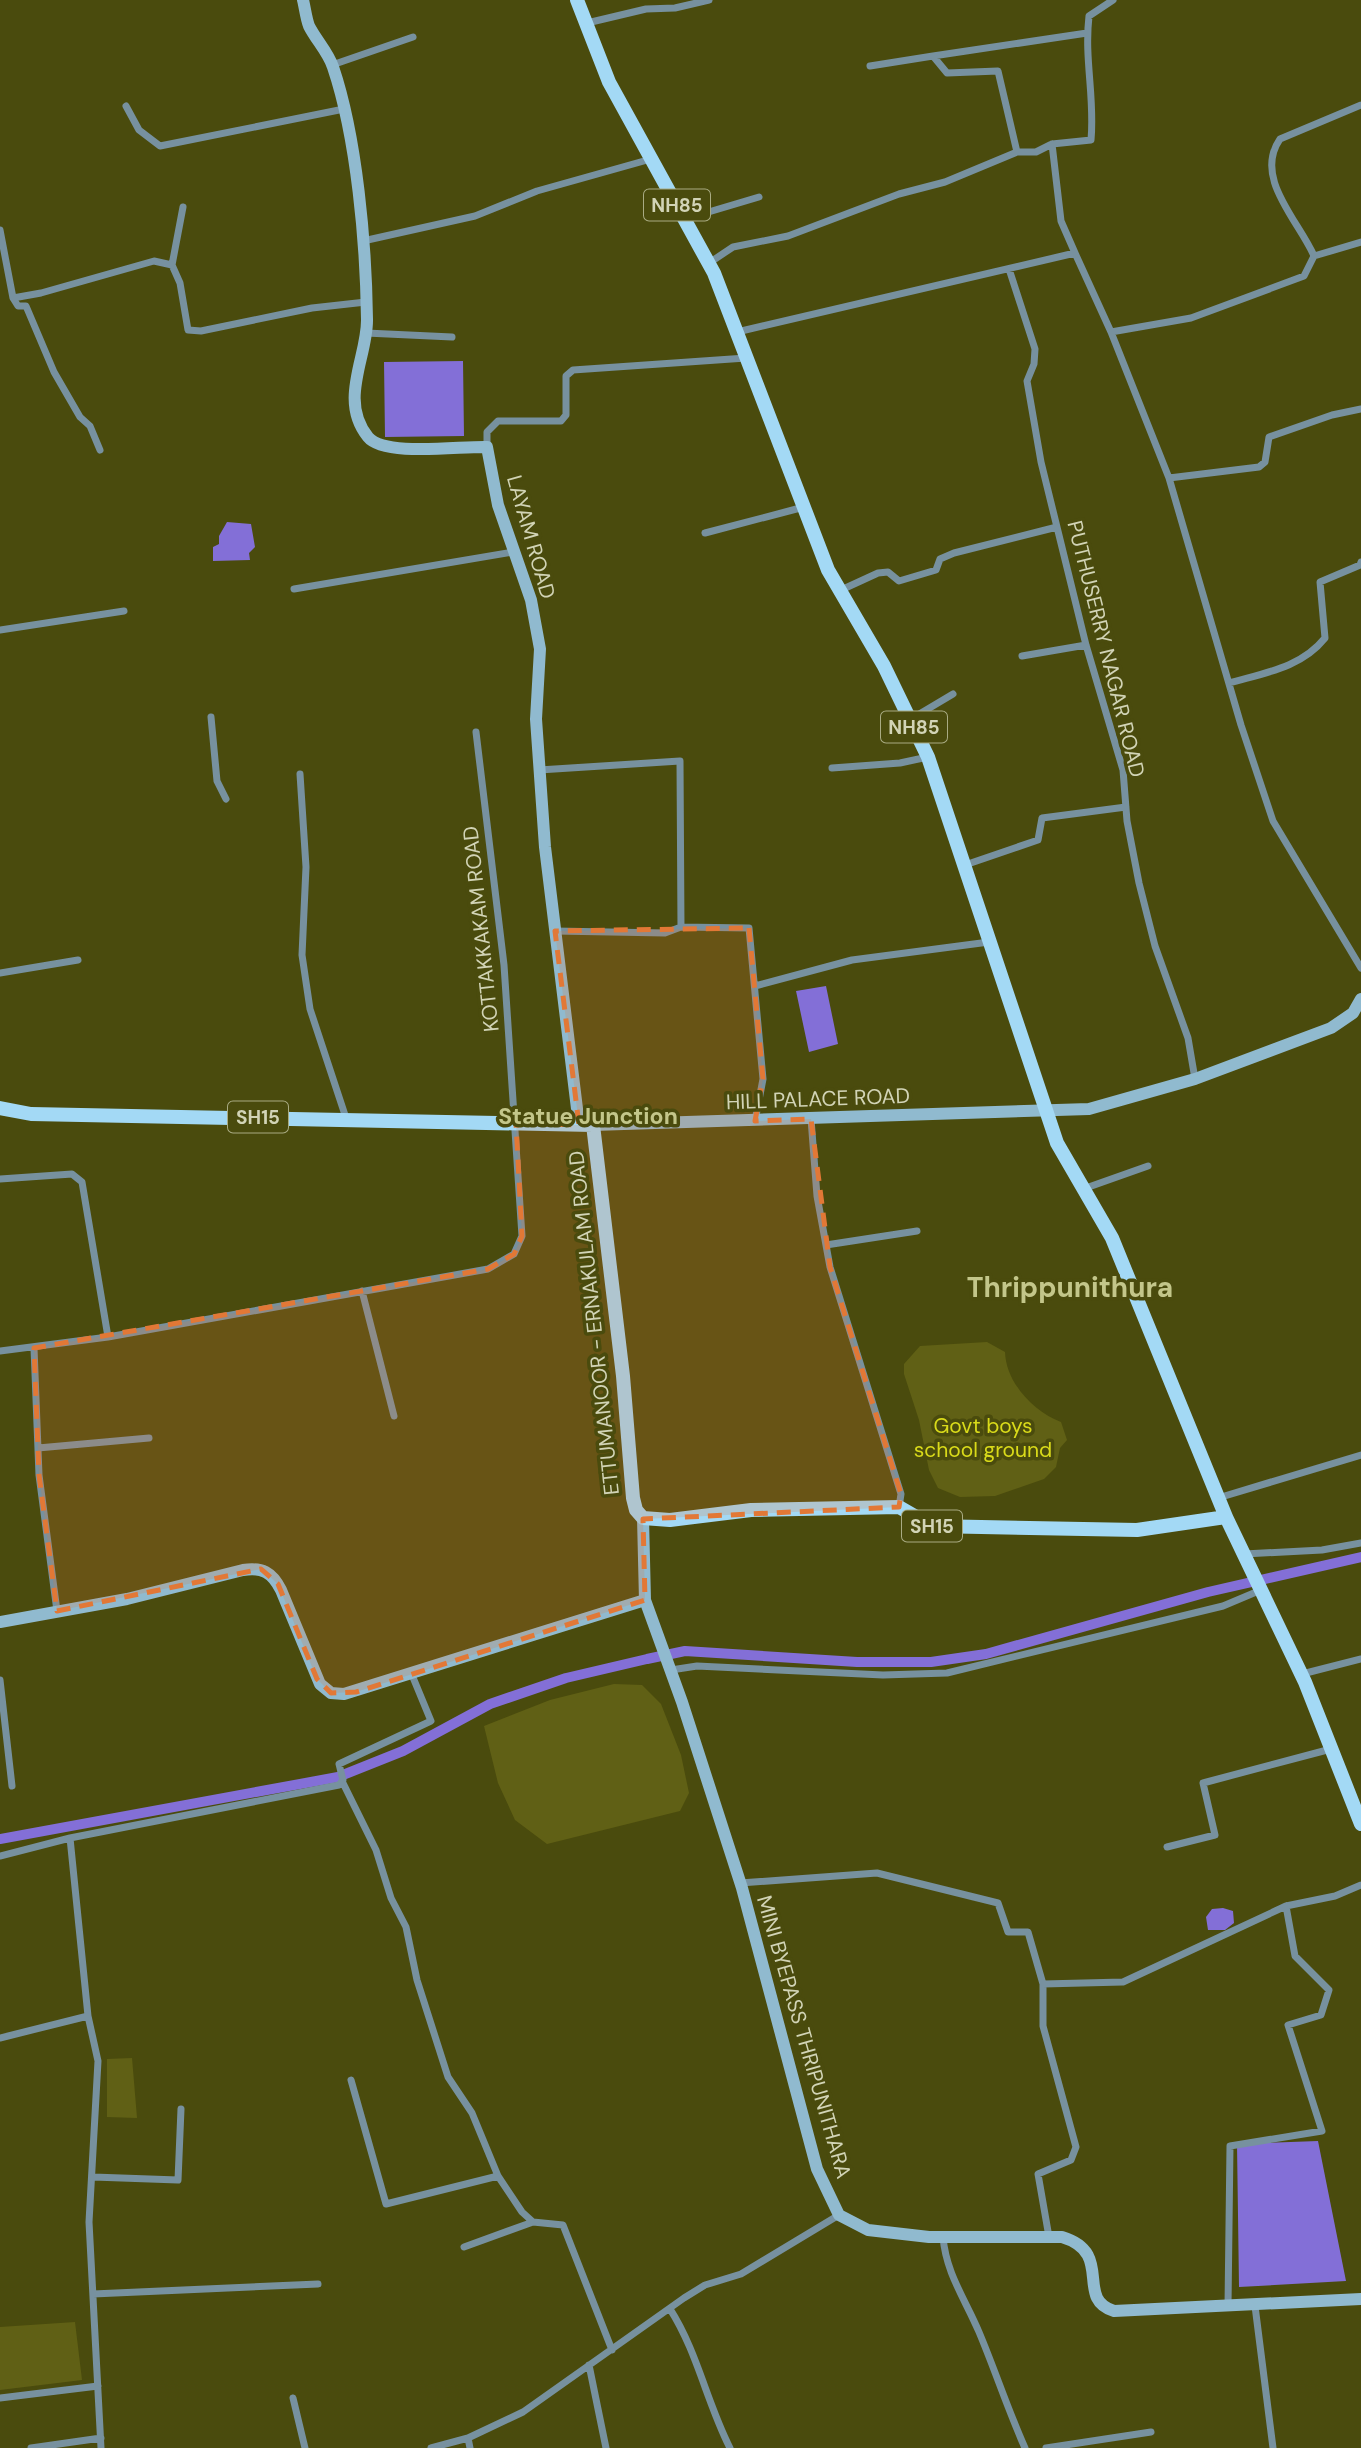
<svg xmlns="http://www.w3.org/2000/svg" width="1361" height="2448" font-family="'DM Sans',sans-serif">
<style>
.green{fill:#606015}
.water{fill:#836fd7}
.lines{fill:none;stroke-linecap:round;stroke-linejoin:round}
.canal{stroke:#836fd7;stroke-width:10}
.street{stroke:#77919f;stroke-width:7}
.secondary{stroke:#90bacf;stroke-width:12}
.primary{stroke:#a3d9f5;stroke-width:14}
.marked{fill:#e27836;fill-opacity:0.2;stroke:#e27836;stroke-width:5;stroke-dasharray:14 9;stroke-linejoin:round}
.labels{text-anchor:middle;stroke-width:7;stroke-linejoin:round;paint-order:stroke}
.shield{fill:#4a4b0d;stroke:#a9ab83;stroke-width:2}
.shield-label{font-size:19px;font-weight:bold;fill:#d2d4b6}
.street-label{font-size:21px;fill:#d2d4b6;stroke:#4a4b0d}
.park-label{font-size:21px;fill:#d9da1a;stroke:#4a4b0d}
.neighbourhood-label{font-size:23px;font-weight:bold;fill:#c3c68a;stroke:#4a4b0d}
.district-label{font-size:28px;font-weight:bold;fill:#c3c68a;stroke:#4a4b0d}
</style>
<rect width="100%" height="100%" fill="#4a4b0d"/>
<path class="green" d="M987,1342L1005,1352C1006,1383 1034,1412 1061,1422L1067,1440L1060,1448L1056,1467L1044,1479L995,1496L960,1497L938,1488L929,1470L919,1420L904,1374V1364L920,1346Z
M614,1684L642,1685L661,1704L681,1755L689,1793L680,1811L547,1844L515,1820L498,1783L484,1726L550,1700Z
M132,2058L137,2118L107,2117V2059Z
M75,2322L82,2380L0,2390V2327Z"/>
<path class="water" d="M463,361L464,436L385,437L384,362Z
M227,522L251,524L255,547L249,553L250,560L213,561V547L219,544V536Z
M826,986L838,1044L809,1052L796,991Z
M1223,1908L1233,1911L1234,1923L1225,1930H1208L1206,1917L1212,1909Z
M1318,2141L1346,2281L1239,2287L1237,2144Z"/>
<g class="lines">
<path class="canal" d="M0,1839L338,1777L403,1751L490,1704L566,1678L647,1659L685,1651L857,1662H931L986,1654L1208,1592L1361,1557"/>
<path class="street" d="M587,23L646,9L675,8L709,0
M332,65L413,37
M870,66L933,56
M126,106L139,130L160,146L344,109
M1017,152L998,71L947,73L933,56L1087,33
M685,219L759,197
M0,230L13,298L18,306H26L54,372L80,417L90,426L100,450
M363,241L475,216L537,191L651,159
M1075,253L1061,221L1052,144L1091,140C1095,97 1084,60 1089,16L1113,0
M1314,256C1299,221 1253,178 1280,139L1361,105
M709,263L733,247L788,236L899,194L945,182L1017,152H1036L1052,144
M172,265L183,207
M1009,269L1035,349L1034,364L1027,381L1041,462L1086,645L1123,770L1127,821L1139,883L1155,946L1188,1038L1195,1079
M13,298L41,293L154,261L172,265L180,283L188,330L201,331L312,308L366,302
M737,332L1075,253L1111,332L1169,478L1241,725L1273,821L1361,968
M1111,332L1191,318L1304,276L1314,256L1361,242
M366,333L452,337
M487,447V432L498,421H561L566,415V376L573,370L746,358
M1169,478L1259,467L1265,462L1269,437L1332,415L1361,409
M705,533L804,507
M294,589L513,552
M841,590L878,573L888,572L899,581L936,570L940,559L954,553L1057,527
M0,630L124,611
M1022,656L1086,645
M1229,683C1264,673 1301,668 1325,638L1320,582L1360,565L1361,562
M211,717L217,781L226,799
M911,719L953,694
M832,768L900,763L928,757
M539,770L680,761L681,927L749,928L763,1079L755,1121
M300,774L306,867L302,955L310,1009L346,1118
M965,865L1038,840L1042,818L1126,807
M555,931L665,933L681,927
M0,973L78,960
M755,986L852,960L989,942
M811,1119L817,1196L830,1267L901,1494L899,1507
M0,1179L72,1174L82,1182L108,1337
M1083,1189L1148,1166
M826,1245L917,1231
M362,1291L394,1416
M34,1348L39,1475L57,1611
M0,1351L108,1337L488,1269L514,1254L522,1236L504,965L476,732
M38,1448L149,1438
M1218,1498L1361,1455
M1244,1554L1322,1550L1361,1543
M671,1670L697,1666L883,1675L947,1673L1223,1606L1261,1590
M1302,1674L1361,1659
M0,1680L12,1786
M343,1783L376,1850L391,1898L406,1927L417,1980L448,2077L472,2113L498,2176L522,2212L533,2222L563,2225L612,2350
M1167,1847L1215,1835L1203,1783L1331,1749
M0,1856L70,1838
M740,1883L877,1873L998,1903L1008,1932H1028L1043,1984L1123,1982L1286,1906
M1043,1984V2026L1076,2147L1071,2160L1038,2174L1049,2237
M0,2038L88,2016
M351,2080L386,2204L498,2176
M93,2177L178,2180L181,2109
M943,2237C946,2273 965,2299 979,2332C995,2370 1008,2410 1025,2448
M464,2247L533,2222
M93,2294L318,2284
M1228,2306L1230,2146L1322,2131L1288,2025L1321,2015L1329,1990L1295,1956L1286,1906L1335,1896L1361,1885
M1255,2306L1273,2448
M670,2309C697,2351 707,2403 730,2448
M589,2365L606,2448
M0,2398L98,2386
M293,2398L305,2448
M31,2448L101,2438
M101,2448L89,2222L98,2061L88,2016L70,1838L339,1785L343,1780L339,1764L431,1721L412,1675
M431,2448L468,2438
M470,2448L468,2438L523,2412L684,2298L705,2285L741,2274L839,2215
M1046,2448L1151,2432"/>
<path class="secondary" d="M303,0C305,8 306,18 309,26C316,40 328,52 333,67C357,138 366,244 367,319C368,356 338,400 368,437C384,457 460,446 487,447L498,505L531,600L540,649L536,719L545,847L579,1125
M593,1125L1089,1109L1195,1079L1331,1028L1353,1013L1361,999
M643,1518L645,1600L682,1702L742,1888L817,2169L839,2215L868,2230L929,2237H1062C1115,2253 1074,2299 1114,2311L1361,2299
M0,1622L127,1599L243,1570C262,1567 272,1572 281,1590L320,1684L331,1693L344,1694L645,1600"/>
<path class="primary" d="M577,0L609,82L714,273L828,570L884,666L928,757L1057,1143L1112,1238L1226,1517L1305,1682L1361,1824
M0,1108L31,1114L593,1125L623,1376L633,1498L636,1510L643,1518L670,1520L751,1510L899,1507L932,1526L1137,1530L1226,1517"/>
</g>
<path class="marked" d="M749,928L763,1079L755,1121L811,1119L830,1267L901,1494L899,1507L643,1519L645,1600L356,1692L331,1693L317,1679L278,1584L261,1569L57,1611L39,1475L34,1348L488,1269L514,1254L522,1236L516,1123L579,1125L555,931Z"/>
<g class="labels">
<g class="shield">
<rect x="644" y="189.5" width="66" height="31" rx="5"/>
<rect x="881" y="711.5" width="66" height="31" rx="5"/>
<rect x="228" y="1101.5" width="60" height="31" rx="5"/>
<rect x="902" y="1510.5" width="60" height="31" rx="5"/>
</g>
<g class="shield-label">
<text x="677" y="212">NH85</text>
<text x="914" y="734">NH85</text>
<text x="258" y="1124">SH15</text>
<text x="932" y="1533">SH15</text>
</g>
<g class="street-label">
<text transform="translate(531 537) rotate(74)" y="7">LAYAM ROAD</text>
<text transform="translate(1106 649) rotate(76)" y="7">PUTHUSERRY NAGAR ROAD</text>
<text transform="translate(481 929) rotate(-96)" y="7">KOTTAKKAKAM ROAD</text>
<text transform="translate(818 1099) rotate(-2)" y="7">HILL PALACE ROAD</text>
<text transform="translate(594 1323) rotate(-96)" y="7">ETTUMANOOR - ERNAKULAM ROAD</text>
<text transform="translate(804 2037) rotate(74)" y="7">MINI BYEPASS THRIPUNITHARA</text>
</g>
<g class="park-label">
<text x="983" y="1433">Govt boys<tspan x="983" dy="24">school ground</tspan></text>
</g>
<g class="neighbourhood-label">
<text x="588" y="1124">Statue Junction</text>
</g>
<g class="district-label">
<text x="1070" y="1297">Thrippunithura</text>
</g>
</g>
</svg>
